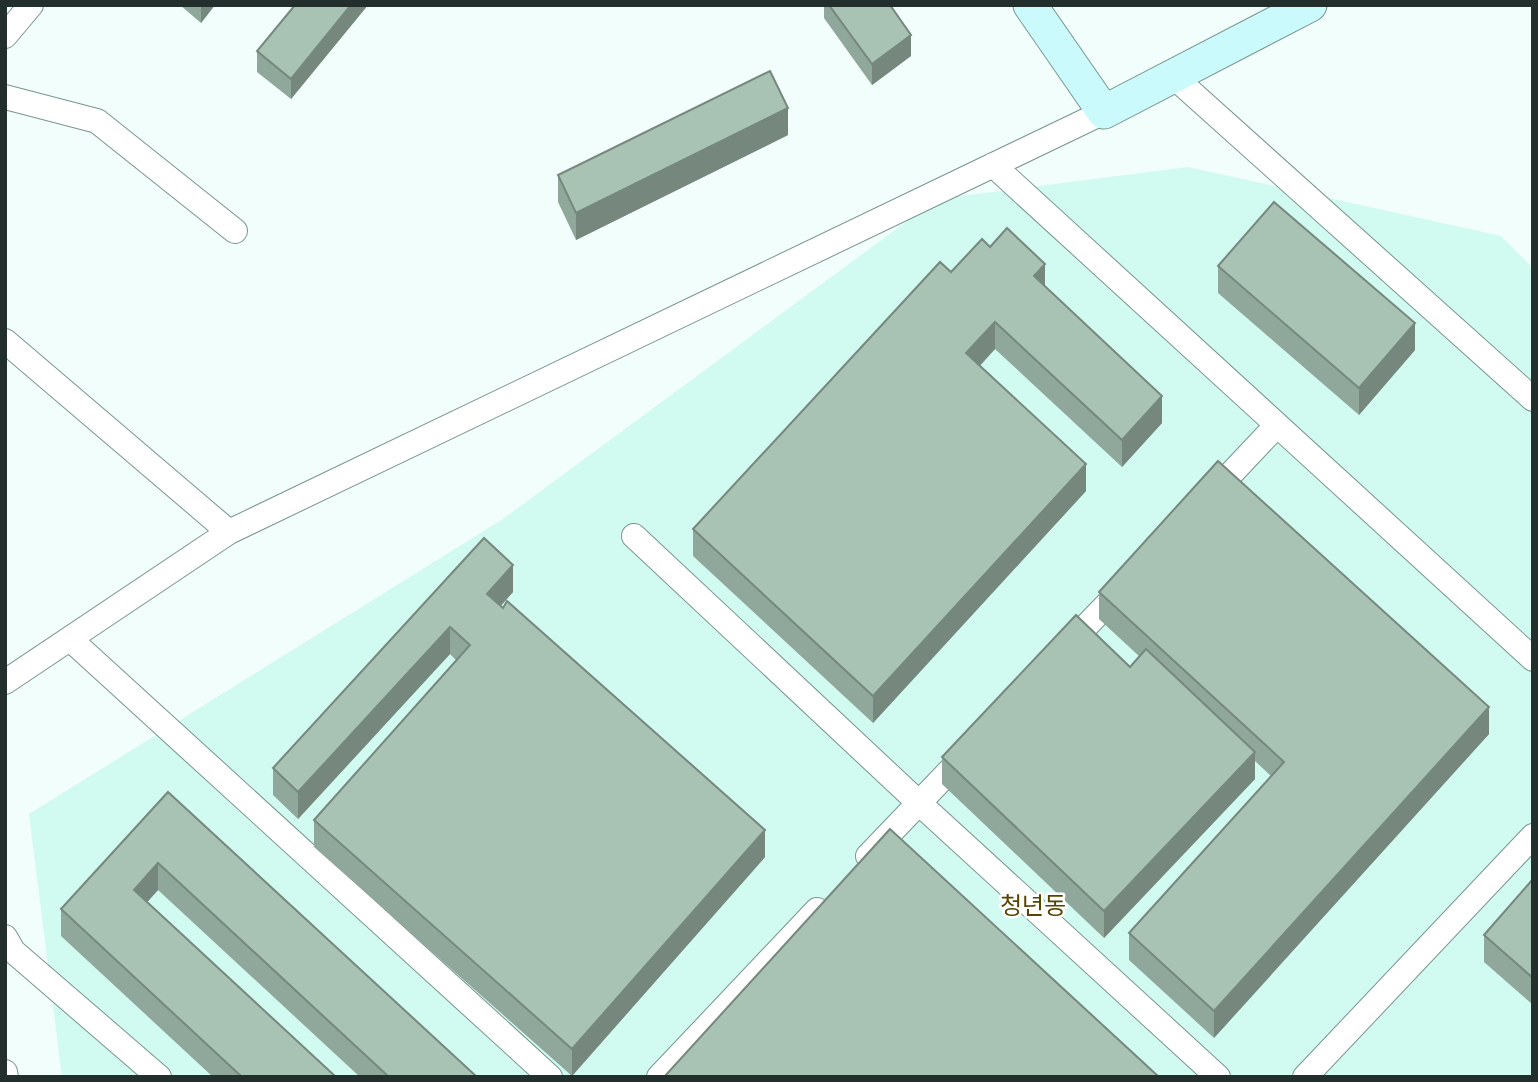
<svg xmlns="http://www.w3.org/2000/svg" width="1538" height="1082" font-family="'Libre Baskerville','Noto Sans KR',serif">
<style>
.built{fill:#d1faf1}
.lines{fill:none;stroke-linecap:round;stroke-linejoin:round}
.street-casing{stroke:#78958f;stroke-width:26}
.secondary-casing{stroke:#78958f;stroke-width:35}
.street{stroke:#fff;stroke-width:24}
.secondary{stroke:#cafafc;stroke-width:33}
.wall{fill:#90a79b}
.shaded-wall{fill:#76887e}
.building{fill:#a8c2b4;stroke:#76887e;stroke-width:2}
.labels{text-anchor:middle;stroke-width:5;stroke-linejoin:round;paint-order:stroke}
.quarter-label{font-size:24px;fill:#574401;stroke:#fff}
</style>
<rect width="100%" height="100%" fill="#f2fefb"/>
<path class="built" d="M1188,167L1501,236L1533,268V1077H62L29,814L503,519L937,199Z"/>
<g class="lines">
<g class="street-casing">
<path id="street" d="M5,36L31,5
M1173,76L1533,399
M5,97L97,121L235,231
M993,165L1533,659
M5,341L229,532L5,682
M1210,496L1277,425
M229,532L1104,112
M634,536L919,803L1218,1077
M70,639L550,1077
M1063,650L1120,591
M868,856L964,756
M5,937L13,951L159,1077
M5,1072L6,1077
M659,1077L817,910
M1305,1077L1533,836"/>
</g>
<g class="secondary-casing">
<path id="secondary" d="M1030,5L1104,112L1310,5"/>
</g>
<use href="#street" class="street"/>
<use href="#secondary" class="secondary"/>
</g>
<path class="wall" d="M180,5H215L201,23Z
M295,5H368L291,99L257,72V51Z
M824,5H890L911,56L872,85L824,18Z
M788,135L576,240L558,202V175Z
M990,247L1045,287L1162,423L1122,467L995,349L980,366L1086,491L873,723L693,556V529L951,272Z
M1218,266L1415,350L1359,415L1218,293Z
M484,538L513,592L501,606L765,857L572,1076L314,847V820L456,660L450,654L298,819L273,795V768Z
M1099,592L1489,734L1214,1038L1129,960V933L1271,776L1255,761V779L1104,938L942,784V757L1130,667L1140,657L1099,619Z
M168,792L477,1077H360L158,890L147,902L336,1077H213L61,936V909Z
M1533,879V1005L1484,962V935Z"/>
<path class="shaded-wall" d="M201,5H215L201,23Z
M351,5H368L291,99V79Z
M911,35V56L872,85V64Z
M788,108V135L576,240V213Z
M1045,264V291L1034,276Z
M995,322V349L966,380V353Z
M1415,323V350L1359,415V388Z
M1162,396V423L1122,467V440Z
M1086,464V491L873,723V696Z
M513,565V592L487,621V594Z
M450,627V654L298,819V792Z
M1489,707V734L1214,1038V1011Z
M1255,752V779L1104,938V911Z
M765,830V857L572,1076V1049Z
M158,863V890L134,917V890Z"/>
<path class="building" d="M295,5H351L291,79L257,51Z
M829,5H890L911,35L872,64Z
M770,71L788,108L576,213L558,175Z
M1274,202L1415,323L1359,388L1218,266Z
M1007,228L1045,264L1034,276L1162,396L1122,440L995,322L966,353L1086,464L873,696L693,529L940,262L951,272L982,239L990,247Z
M1218,461L1489,707L1214,1011L1129,933L1284,762L1099,592Z
M484,538L513,565L487,594L503,608L507,601L765,830L572,1049L314,820L470,645L450,627L298,792L273,768Z
M1076,615L1130,667L1146,649L1255,752L1104,911L942,757Z
M168,792L477,1077H389L158,863L134,890L336,1077H242L61,909Z
M890,829L1159,1077H664Z
M1533,879V978L1484,935Z"/>
<g class="labels">
<g class="quarter-label">
<text x="1033" y="914">청년동</text>
</g>
</g>
<rect width="1538" height="1082" fill="none" stroke="#232f2d" stroke-width="14"/>
</svg>
